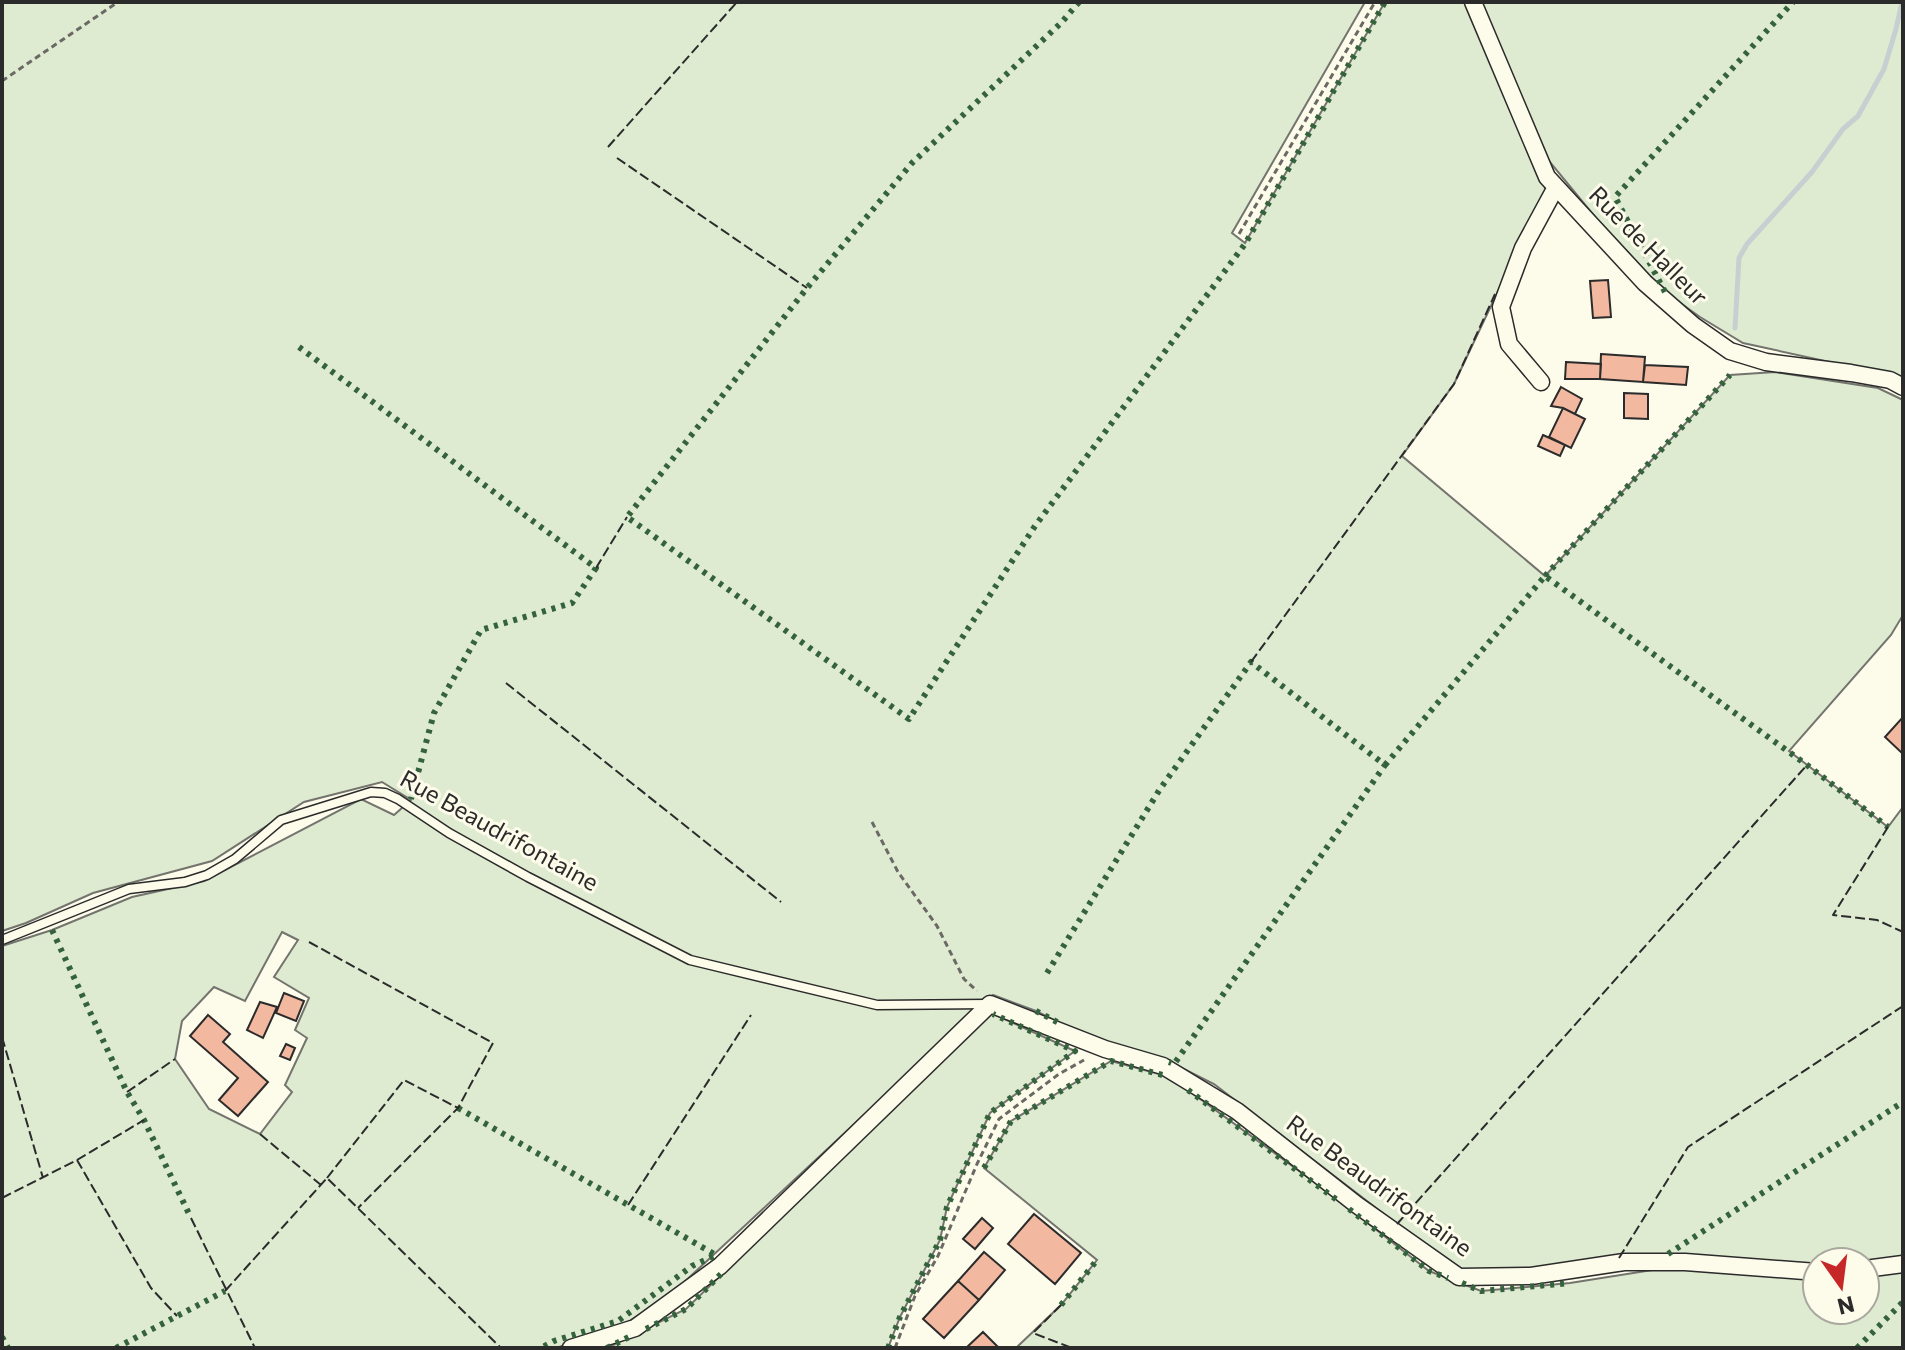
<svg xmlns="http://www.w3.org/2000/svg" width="1905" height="1350" font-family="Commissioner,sans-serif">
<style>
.green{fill:#deebd1;stroke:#74746e;stroke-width:2;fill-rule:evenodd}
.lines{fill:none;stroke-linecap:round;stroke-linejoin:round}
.stream{stroke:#c7d0d0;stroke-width:5}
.building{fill:#f2b8a0;stroke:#2b2b2b;stroke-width:2}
.lane-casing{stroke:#2b2b2b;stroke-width:11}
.street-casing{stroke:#2b2b2b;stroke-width:19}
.path{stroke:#6a6964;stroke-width:3;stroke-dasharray:6 4;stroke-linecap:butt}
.lane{stroke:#fdfbea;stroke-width:8}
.street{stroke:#fdfbea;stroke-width:16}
.hedge{stroke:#34623c;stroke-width:6;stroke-dasharray:4 6;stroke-linecap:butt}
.fence{stroke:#2b2b2b;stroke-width:2;stroke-dasharray:10 4;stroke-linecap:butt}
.labels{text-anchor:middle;stroke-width:6;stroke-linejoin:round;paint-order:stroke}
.street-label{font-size:24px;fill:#2b2b2b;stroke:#fdfbea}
</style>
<rect width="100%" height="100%" fill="#fdfbea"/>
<path class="green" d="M2,2H1365L1232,233L1245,243L1385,2H1466L1546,190L1454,384L1402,456L1545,576L1730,375L1775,372L1878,388L1903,400V615L1891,635L1789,751L1888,827L1903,807V1262H1817V1267L1668,1254L1520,1272L1465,1271L1397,1224L1214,1084L1174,1064L1080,1033L1036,1011L993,995L666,1299L619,1327L556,1348H2V946L52,930L132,897L204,881L361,799L394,815L411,800L382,782L304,802L212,861L93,893L26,923L2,931ZM282,932L298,940L274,977L309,998L295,1030L307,1038L285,1085L292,1092L260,1134L209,1109L175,1059L182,1021L214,987L245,1001Z
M1481,2H1903V378L1743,343L1700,317L1665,292L1596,218L1549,161Z
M991,1013L1075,1051L990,1113L947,1207L940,1240L900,1317L888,1348H607L686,1309Z
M1111,1061L1170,1077L1332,1195L1429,1271L1481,1291L1570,1283L1665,1268L1817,1279V1310H1865V1277L1903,1271V1348H1016L1061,1305L1097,1260L984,1168L1011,1121Z"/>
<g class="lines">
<path class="stream" d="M1735,328L1739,258L1747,244L1812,172L1843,129L1858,116L1884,69L1896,29L1902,2"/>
</g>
<path class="building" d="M1608,280L1611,317L1593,318L1590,281Z
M1601,354L1645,357L1643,382L1600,379Z
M1566,362L1601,364L1600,379H1565Z
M1645,365L1688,367L1686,385L1643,382Z
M1561,387L1582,399L1575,414L1563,408L1551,406Z
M1624,393L1648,394V419L1624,418Z
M1563,408L1585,419L1571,448L1549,437Z
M1543,435L1565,445L1560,456L1538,446Z
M1903,717V754L1885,737Z
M284,993L304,1001L296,1021L276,1013Z
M260,1002L277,1007L263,1038L247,1030Z
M208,1015L230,1034L223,1042L268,1082L238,1116L219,1100L238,1078L190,1036Z
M286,1044L295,1048L290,1060L280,1056Z
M1034,1214L1081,1253L1055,1284L1008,1244Z
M982,1218L993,1228L975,1249L963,1239Z
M984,1252L1005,1270L979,1300L958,1281Z
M958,1281L979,1300L944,1338L923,1319Z
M983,1332L999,1348H966Z"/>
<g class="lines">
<g class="lane-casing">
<path id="lane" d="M2,940L129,889L185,882L207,875L235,859L281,820L371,792L385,793L398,799L449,833L528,877L690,960L877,1005L989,1004"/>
</g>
<g class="street-casing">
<path id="street" d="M1473,2L1547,177L1645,283L1693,325L1730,351L1766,362L1851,373L1890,380L1903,387
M1541,382L1509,344L1501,307L1523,248L1556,187
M1865,1269L1903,1264
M571,1348L635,1328L720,1266L990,1004L1105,1049L1163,1066L1237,1111L1357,1205L1459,1277L1531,1276L1624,1262H1685L1817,1272"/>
</g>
<path class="path" d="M2,81L118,2
M1239,234L1375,2
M872,822L898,872L937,926L964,979L977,991
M895,1348L915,1296L938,1256L977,1164L999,1119L1059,1074L1084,1060"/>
<use href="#lane" class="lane"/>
<use href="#street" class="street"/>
<path class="hedge" d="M1079,2L1062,22L912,163L807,288L627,517L909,719L1035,526L1245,244L1385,2
M1665,292L1615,197L1793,2
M299,347L596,568L572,603L481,630L434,713L411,799
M1545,576L1730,375
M1385,765L1545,576L1807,765L1888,827
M52,930L127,1092L144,1120L191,1218
M1047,973L1160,789L1251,662L1385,765L1174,1064L1169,1062
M1036,1011L1061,1024
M1188,1090L1337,1200
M458,1108L716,1255L692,1266L618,1321L554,1341L541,1348
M984,1168L1011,1121L1111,1061L1166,1076
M1349,1209L1429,1271L1448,1278
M1668,1254L1903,1102
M1462,1283L1481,1291L1570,1283
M1061,1305L1097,1260
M646,1329L686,1309L723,1272
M2,1337L8,1348
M116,1348L225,1291
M607,1348L629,1337
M888,1348L900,1317L940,1240L947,1207L990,1113L1075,1051L993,1014
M1857,1348L1903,1302"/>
<path class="fence" d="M608,147L737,2
M617,158L807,288
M596,568L627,517
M1251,662L1454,384L1495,294
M506,683L781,902
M1888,827L1833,915L1877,920L1903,932
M309,942L493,1043L458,1108
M2,1037L43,1178
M127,1092L175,1059
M260,1134L321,1185
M77,1160L144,1120
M327,1178L404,1080L458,1108L358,1208
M2,1198L77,1160L151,1288L177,1316
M628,1205L751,1015
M191,1218L255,1348
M1397,1224L1807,765
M1619,1258L1688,1147L1903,1006
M225,1291L327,1178L501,1348
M1061,1305L1033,1333L1072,1348"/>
</g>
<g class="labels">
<g class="street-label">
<text transform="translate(1648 246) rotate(45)" y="8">Rue de Halleur</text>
<text transform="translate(499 831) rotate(29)" y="8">Rue Beaudrifontaine</text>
<text transform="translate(1379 1186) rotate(36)" y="8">Rue Beaudrifontaine</text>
</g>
</g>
<rect width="1905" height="1350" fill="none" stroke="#2b2b2b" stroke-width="8"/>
<g transform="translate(1841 1286) rotate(166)"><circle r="38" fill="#fdfbea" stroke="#a9a89e" stroke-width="2"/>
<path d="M0-6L14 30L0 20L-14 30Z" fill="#c62828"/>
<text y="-12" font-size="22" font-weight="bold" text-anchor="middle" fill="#2b2b2b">N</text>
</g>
</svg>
